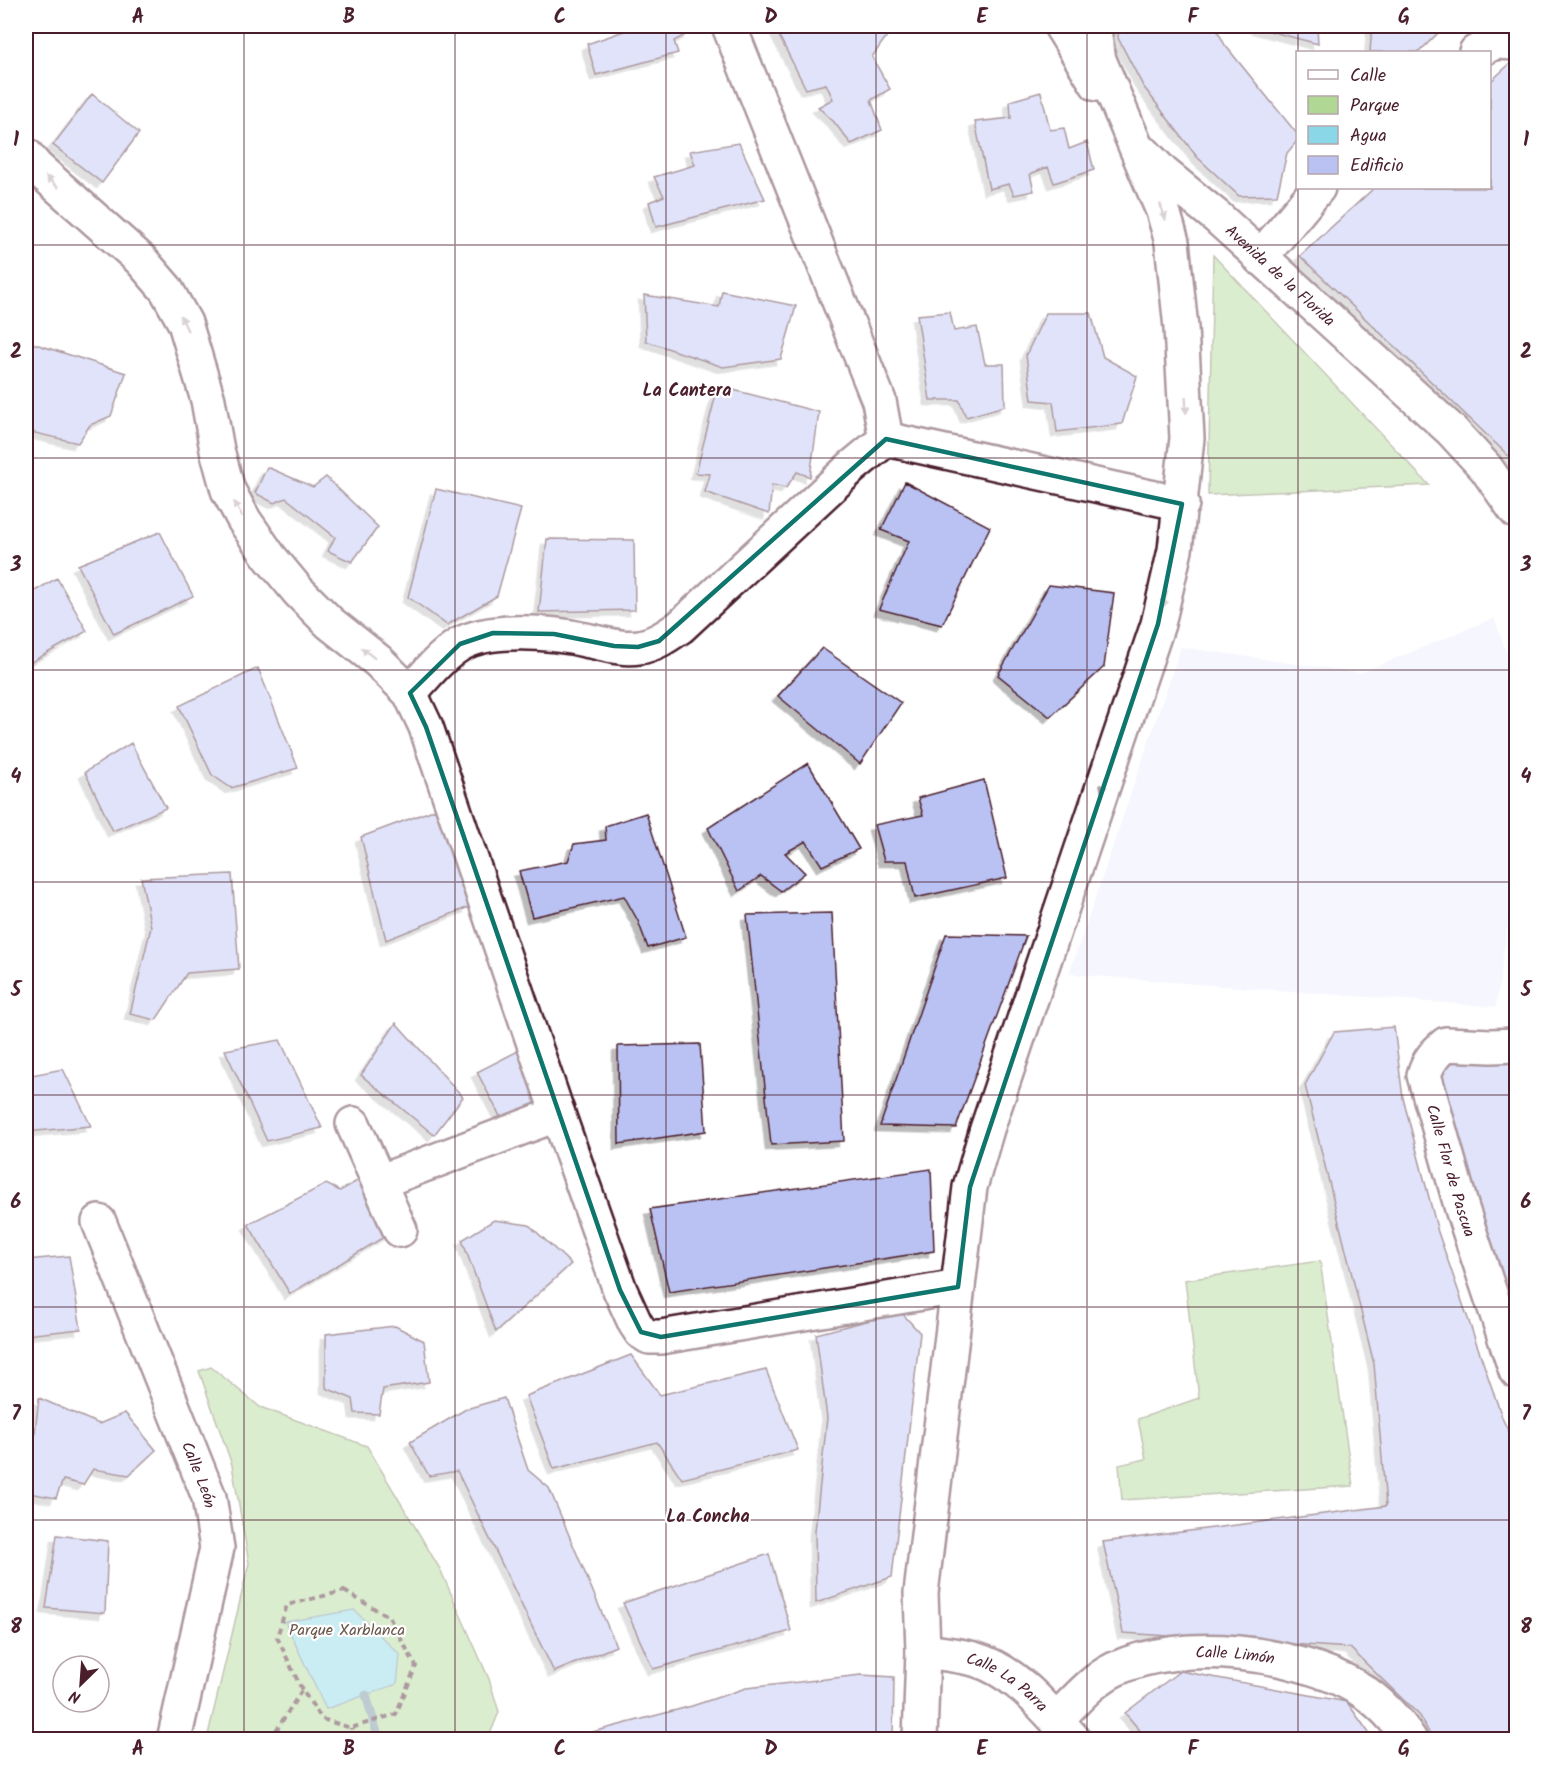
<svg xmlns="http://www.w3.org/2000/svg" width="1542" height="1765" font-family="Kalam,sans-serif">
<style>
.built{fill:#eaedfc}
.green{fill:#b0d894;stroke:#7d7c60;stroke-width:1.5}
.water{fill:#8ad8e7;stroke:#708e9c;stroke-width:1.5}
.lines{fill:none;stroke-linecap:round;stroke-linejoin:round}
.stream{stroke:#708e9c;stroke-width:9}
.building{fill:#bac2f4;stroke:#4a1f2b;stroke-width:1.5;filter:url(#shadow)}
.minor-casing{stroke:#4a1f2b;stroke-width:38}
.path{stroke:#4a1f2b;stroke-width:4;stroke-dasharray:6 4.5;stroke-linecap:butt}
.minor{stroke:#fff;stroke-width:33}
.oneway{fill:#ae9aa0}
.marked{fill:none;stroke:#0f766e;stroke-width:4.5;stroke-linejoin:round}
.grid{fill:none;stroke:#4a1f2b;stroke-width:1.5;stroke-opacity:0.55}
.labels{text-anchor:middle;stroke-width:4.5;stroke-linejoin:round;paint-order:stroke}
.street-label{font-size:16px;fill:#4a1f2b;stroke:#fff}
.park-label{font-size:16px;fill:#69564a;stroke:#fff}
.neighbourhood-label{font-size:18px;font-weight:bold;fill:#4a1f2b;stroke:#fff}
.neatline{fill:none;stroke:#4a1f2b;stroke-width:2}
.grid-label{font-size:20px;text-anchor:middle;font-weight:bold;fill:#4a1f2b}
</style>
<defs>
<filter id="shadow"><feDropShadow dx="-5.5" dy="5.5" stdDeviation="0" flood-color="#0004"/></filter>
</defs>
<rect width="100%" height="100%" fill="#fff"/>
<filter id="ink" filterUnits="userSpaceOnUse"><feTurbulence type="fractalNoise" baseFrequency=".0167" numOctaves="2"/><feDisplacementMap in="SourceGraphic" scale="12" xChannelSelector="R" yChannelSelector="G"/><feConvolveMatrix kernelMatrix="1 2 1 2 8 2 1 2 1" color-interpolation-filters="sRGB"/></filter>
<g filter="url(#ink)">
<path class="built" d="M1494,618L1516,679V863L1496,1007L1069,974L1181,647L1360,673Z"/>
<path class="green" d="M1213,255L1429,485L1208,495Z
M1320,1261L1353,1486L1122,1500L1119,1465L1146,1459L1138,1419L1199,1398L1185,1280Z
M211,1367L260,1407L367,1446L440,1569L489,1679L499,1712L488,1739H207L249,1563L232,1465L199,1371Z"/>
<path class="water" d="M354,1610L400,1655L397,1684L326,1709L285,1622Z"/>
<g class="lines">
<path class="stream" d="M366,1695L379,1740"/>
</g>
<path class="building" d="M638,26H686L689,33L674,41L678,53L596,75L587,44Z
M774,26H894L872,57L890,89L871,100L882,130L851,144L834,122L818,107L833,99L826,84L806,89Z
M1118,26H1215L1225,45L1298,135V140L1287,153L1277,195L1239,196L1197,157L1143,86L1118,38Z
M1251,26H1317L1318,44Z
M1372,26H1445L1419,52H1370Z
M1514,60L1516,62V463L1300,256L1374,188H1490V82Z
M1041,92L1050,130L1064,128L1069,149L1087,142L1094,170L1054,183L1048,167L1030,174L1034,191L1014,195L1009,184L989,189L975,122L1011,118L1010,101Z
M92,94L139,133L102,183L53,145Z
M739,143L765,199L656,227L649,202L664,196L654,177L695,165L690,151Z
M722,291L796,306L781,359L723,367L646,341L644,295L719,307Z
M950,312L954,331L977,327L985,364H1004L1005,406L966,417L959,400H930L917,315Z
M1046,313H1091L1103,357L1137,376L1122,424L1057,432L1053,402L1032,400L1026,355Z
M26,341L126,373L111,416L90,425L78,443L26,431Z
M718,386L819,412L810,477L797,472L786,488L772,485L769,514L705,492L710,474L696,473Z
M267,467L313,487L326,477L378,527L352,562L328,551L335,537L286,498L274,503L255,493Z
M905,482L990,527L942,625L879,609L909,541L881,530Z
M436,489L521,509L497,596L447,625L408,597Z
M160,532L193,596L114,634L78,565Z
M547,539L634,540L635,610L539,612Z
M57,578L87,631L26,665V596Z
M1049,585L1114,593L1104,667L1050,717L998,675Z
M822,648L901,703L860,764L778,696Z
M258,668L298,768L231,788L212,775L179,706Z
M131,743L166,808L113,831L85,772Z
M808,763L859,849L822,866L806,841L785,853L805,873L781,891L761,876L739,891L708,828Z
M984,780L1007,878L915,898L907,861H884L874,825L923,815L918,798Z
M436,809L469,907L386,940L361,837Z
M646,813L686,937L648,948L638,921L624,896L532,917L519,871L568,861L574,844L606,840L605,826Z
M232,874L239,969L187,973L156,1020L130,1014L151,927L141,878Z
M832,913L844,1141L771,1145L747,915Z
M946,934L1026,936L956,1128L880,1126Z
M396,1023L463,1097L434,1135L361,1075Z
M1394,1027L1403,1098L1438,1232L1503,1420L1516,1447V1740H1433L1420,1716L1350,1648L1123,1633L1103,1542L1386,1506L1374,1364L1305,1085L1334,1032Z
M280,1040L322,1128L267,1141L225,1050Z
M700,1044L706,1131L619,1144L618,1046Z
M520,1050L544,1103L501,1118L477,1072Z
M1516,1055V1336L1438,1080L1444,1061Z
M63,1069L91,1126L26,1132V1076Z
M931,1169L934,1251L669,1292L650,1209Z
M362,1178L389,1234L290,1294L248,1224L326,1184L340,1191Z
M494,1220L529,1225L571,1264L496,1332L462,1240Z
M69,1256L81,1329L26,1335V1260Z
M901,1312L920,1333L892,1577L816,1603L815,1531L827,1418L816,1334Z
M395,1326L424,1341L429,1382L383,1389L379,1414L355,1413L353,1399L326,1388V1334Z
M631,1355L660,1395L766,1370L798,1450L682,1479L657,1442L554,1469L526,1396Z
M39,1398L99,1424L125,1413L156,1450L129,1475L93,1469L83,1485L63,1480L56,1498L28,1493Z
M504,1398L528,1470L549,1488L616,1646L554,1672L457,1471L429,1476L410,1442L466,1409Z
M57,1535L108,1541L105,1613L46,1608Z
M769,1554L791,1631L653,1669L623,1603Z
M1180,1671L1347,1702L1374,1740H1148L1125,1713Z
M861,1675L894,1677L893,1740H562L692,1706L746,1688Z"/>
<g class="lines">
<g class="minor-casing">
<g id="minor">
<path d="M729,26L879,401L886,439L1182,504"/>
<path d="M1061,26L1097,84"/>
<path d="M1476,52L1495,42L1516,43"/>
<path id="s1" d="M1145,154L1163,173L1217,217L1451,430L1486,468L1516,511"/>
<path d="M26,155L36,167L141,260L166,289L185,323L208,400L217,450L228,490L244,520L269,556L298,591L330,623L378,661L410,693L426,727L558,1114L620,1290L635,1323L641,1332L649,1337H661L958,1287"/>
<path d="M1260,258L1318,188"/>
<path d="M410,693C425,676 440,657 459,645C489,627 552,632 585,640C602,643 621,650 639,647C654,645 667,636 680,627L852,467L886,439"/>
<path id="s2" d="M1516,1045L1491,1046L1446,1044C1435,1053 1428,1061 1424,1075L1462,1209L1516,1371"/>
<path d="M353,1124L400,1230"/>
<path d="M379,1182L558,1114"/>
<path id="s3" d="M99,1222L209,1497L217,1548L174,1740"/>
<path id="s4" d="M923,1651C940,1653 958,1655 974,1659C1016,1671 1046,1709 1074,1740"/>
<path id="s5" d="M1056,1720C1074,1702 1092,1680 1115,1669C1182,1638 1295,1651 1358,1688C1378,1700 1397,1720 1410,1740"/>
<path d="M920,1740L923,1651L921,1593L970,1187L987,1129L1158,624L1175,550L1187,438L1181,328L1172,242L1163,211L1099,60L1093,26"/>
</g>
</g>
<path class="path" d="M344,1591L389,1617L416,1666L396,1714L351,1728L322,1719L302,1690L277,1637L287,1605Z
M270,1740L302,1690
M349,1740L351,1728"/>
<use href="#minor" class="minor"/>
</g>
<defs><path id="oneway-solid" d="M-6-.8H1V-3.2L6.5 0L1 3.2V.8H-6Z" transform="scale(1.5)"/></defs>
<g class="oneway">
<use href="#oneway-solid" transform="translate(52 182) rotate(-138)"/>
<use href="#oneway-solid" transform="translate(1163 212) rotate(71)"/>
<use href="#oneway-solid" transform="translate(184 323) rotate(-115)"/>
<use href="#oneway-solid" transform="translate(1186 405) rotate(88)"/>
<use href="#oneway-solid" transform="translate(238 509) rotate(-118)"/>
<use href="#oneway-solid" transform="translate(1165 599) rotate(105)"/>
<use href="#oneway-solid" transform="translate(368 653) rotate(-141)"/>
<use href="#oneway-solid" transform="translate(1104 784) rotate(109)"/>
</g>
</g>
<path d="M0 0H1542V1765H0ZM886,439L1182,504L1158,624L970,1187L958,1287L661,1337L641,1332L620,1290L426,727L410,693L460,644L493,633L554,634L614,646L638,647L659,641Z" fill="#fff" fill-opacity=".55" fill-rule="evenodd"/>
<path class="marked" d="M886,439L1182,504L1158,624L970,1187L958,1287L661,1337L641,1332L620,1290L426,727L410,693L460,644L493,633L554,634L614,646L638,647L659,641Z"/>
<path class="grid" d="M244,26V1740M455,26V1740M666,26V1740M876,26V1740M1087,26V1740M1298,26V52M1298,188V1740M26,245H1516M26,458H1516M26,670H1516M26,882H1516M26,1095H1516M26,1307H1516M26,1520H1516"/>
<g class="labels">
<g class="street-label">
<text dy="6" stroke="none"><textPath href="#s1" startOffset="182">Avenida de la Florida</textPath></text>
<text dy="6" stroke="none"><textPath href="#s2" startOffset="208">Calle Flor de Pascua</textPath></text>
<text dy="6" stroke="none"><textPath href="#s3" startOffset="272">Calle León</textPath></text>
<text dy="6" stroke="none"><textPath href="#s5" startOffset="201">Calle Limón</textPath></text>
<text dy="6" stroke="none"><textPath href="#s4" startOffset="92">Calle La Parra</textPath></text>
</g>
<g class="park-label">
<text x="347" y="1635">Parque Xarblanca</text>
</g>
<g class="neighbourhood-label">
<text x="687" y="396">La Cantera</text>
<text x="708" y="1522">La Concha</text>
</g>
</g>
<rect width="1542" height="1765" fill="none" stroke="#fff" stroke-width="66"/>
<rect x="1296" y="51" width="195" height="138" fill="#ffffff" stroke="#b7a5aa" stroke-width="1.5"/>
<rect x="1308" y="70" width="30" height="9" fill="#ffffff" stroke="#b7a5aa" stroke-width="1.5"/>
<text x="1350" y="81" font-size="18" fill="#4a1f2b">Calle</text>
<rect x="1308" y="96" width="30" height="18" fill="#b0d894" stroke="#b7a5aa" stroke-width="1.5"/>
<text x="1350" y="111" font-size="18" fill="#4a1f2b">Parque</text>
<rect x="1308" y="126" width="30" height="18" fill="#8ad8e7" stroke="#b7a5aa" stroke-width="1.5"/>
<text x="1350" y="141" font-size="18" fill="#4a1f2b">Agua</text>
<rect x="1308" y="156" width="30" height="18" fill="#bac2f4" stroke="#b7a5aa" stroke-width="1.5"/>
<text x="1350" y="171" font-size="18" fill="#4a1f2b">Edificio</text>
<g transform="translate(81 1684) rotate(205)"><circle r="28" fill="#ffffff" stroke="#b7a5aa" stroke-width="1.5"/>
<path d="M0-4.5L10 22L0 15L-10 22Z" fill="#4a1f2b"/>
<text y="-9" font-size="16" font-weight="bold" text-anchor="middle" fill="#4a1f2b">N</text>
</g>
<rect x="33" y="33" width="1476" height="1699" class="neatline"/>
<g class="grid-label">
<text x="138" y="23">A</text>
<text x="349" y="23">B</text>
<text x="560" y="23">C</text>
<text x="771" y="23">D</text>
<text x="982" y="23">E</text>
<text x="1193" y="23">F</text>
<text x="1404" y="23">G</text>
<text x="16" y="146">1</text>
<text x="1526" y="146">1</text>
<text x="16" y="358">2</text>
<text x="1526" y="358">2</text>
<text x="16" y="571">3</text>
<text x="1526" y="571">3</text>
<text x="16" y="783">4</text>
<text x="1526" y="783">4</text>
<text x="16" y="996">5</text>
<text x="1526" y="996">5</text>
<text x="16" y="1208">6</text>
<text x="1526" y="1208">6</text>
<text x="16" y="1420">7</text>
<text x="1526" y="1420">7</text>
<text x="16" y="1633">8</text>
<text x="1526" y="1633">8</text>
<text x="138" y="1755">A</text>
<text x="349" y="1755">B</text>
<text x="560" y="1755">C</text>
<text x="771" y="1755">D</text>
<text x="982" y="1755">E</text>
<text x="1193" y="1755">F</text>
<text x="1404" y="1755">G</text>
</g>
</svg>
